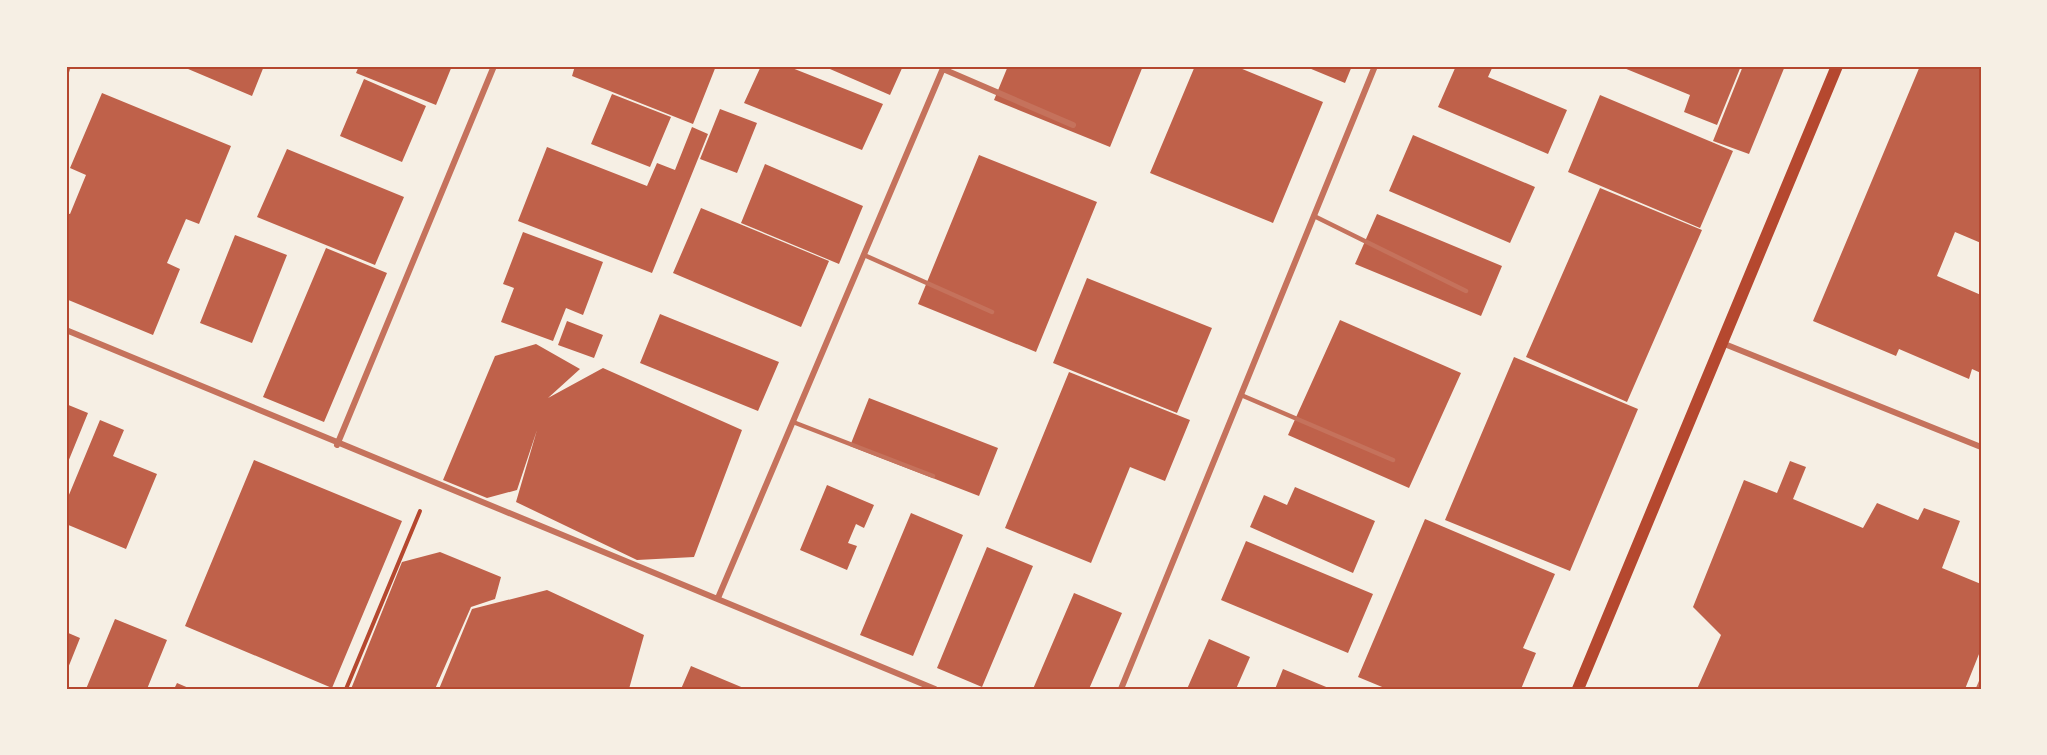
<svg xmlns="http://www.w3.org/2000/svg" width="2047" height="755" font-family="Rubik,sans-serif">
<style>
.building{fill:#bf614a}
.lines{fill:none;stroke-linecap:round;stroke-linejoin:round}
.path{stroke:#b5482f;stroke-width:4}
.service{stroke:#c5725c;stroke-width:4.5}
.minor{stroke:#c5725c;stroke-width:6}
.secondary{stroke:#b5482f;stroke-width:12}
.neatline{fill:none;stroke:#b5482f;stroke-width:2}
</style>
<rect width="100%" height="100%" fill="#f6efe4"/>
<path class="building" d="M181,66H264L252,96Z
M359,66H452L436,105L356,73Z
M575,66H716L693,124L572,76Z
M761,66H787L883,104L862,150L744,103Z
M823,66H903L890,95Z
M1008,66H1143L1110,147L994,100Z
M1195,66H1235L1323,102L1273,223L1150,173Z
M1304,66H1352L1345,83Z
M1456,66H1493L1488,77L1567,110L1548,154L1438,107Z
M1619,66H1741L1717,125L1684,112L1690,95Z
M1743,66H1785L1749,154L1713,141Z
M1920,66H1981V243L1955,232L1937,276L1981,295V373L1972,369L1969,379L1899,349L1896,356L1813,321Z
M364,79L426,106L402,162L340,136Z
M102,93L231,146L199,224L186,219L167,263L180,269L153,335L66,299V213L70,214L86,175L70,168Z
M612,94L671,117L650,167L591,144Z
M1600,95L1733,151L1700,228L1568,172Z
M720,109L757,123L737,173L700,159Z
M692,127L708,134L652,273L518,221L547,147L647,186L657,163L675,170Z
M1413,135L1535,187L1510,243L1389,191Z
M287,149L404,197L375,265L257,217Z
M979,155L1097,202L1036,352L918,304Z
M765,164L863,206L839,264L741,223Z
M1600,188L1702,230L1627,402L1526,357Z
M701,208L829,261L801,327L673,273Z
M1377,214L1502,266L1481,316L1355,264Z
M523,232L603,262L583,315L566,308L553,341L501,322L514,288L503,284Z
M235,235L287,255L252,343L200,323Z
M326,248L387,273L324,422L263,397Z
M1087,278L1212,328L1177,413L1053,363Z
M660,314L779,362L758,411L640,363Z
M1340,320L1461,373L1409,488L1288,435Z
M567,321L603,335L594,358L558,345Z
M536,344L580,369L548,398L603,368L742,430L694,557L637,560L516,502L537,430L517,490L487,498L443,480L495,356Z
M1514,357L1638,409L1570,571L1445,520Z
M1069,372L1190,420L1165,481L1130,467L1091,563L1005,528Z
M869,398L998,448L979,496L850,446Z
M66,404L88,413L66,467Z
M100,420L124,430L113,456L157,474L126,549L66,524V502Z
M254,460L402,521L332,688L185,626Z
M1790,461L1806,467L1793,499L1863,528L1877,503L1918,520L1924,508L1960,521L1942,568L1981,584V649L1965,689H1697L1721,635L1693,607L1744,480L1777,493Z
M827,485L874,505L864,528L856,524L848,543L857,546L847,570L800,550Z
M1295,487L1375,521L1353,573L1250,527L1264,495L1287,505Z
M911,513L963,535L913,656L860,635Z
M1425,519L1555,574L1523,648L1536,653L1521,689H1387L1358,677Z
M1246,541L1373,594L1348,653L1221,600Z
M987,547L1033,566L982,687L937,668Z
M440,552L501,577L495,599L471,607L435,689H351L402,562Z
M547,590L644,635L629,689H439L472,609Z
M1074,593L1122,613L1089,689H1033Z
M115,619L167,640L147,689H86Z
M66,632L80,638L66,673Z
M1209,639L1250,657L1236,689H1187Z
M691,666L746,689H681Z
M1283,669L1331,689H1275Z
M177,683L191,689H174Z"/>
<g class="lines">
<path class="path" d="M346,689L420,511"/>
<path class="service" d="M1314,216L1466,291
M864,255L992,312
M1241,395L1393,460
M793,422L933,476
M1978,689L1981,682"/>
<path class="minor" d="M943,69L1073,125
M66,72L68,66
M66,330C355,452 646,567 935,689
M1722,343L1981,447
M337,445L494,66
M718,598L944,66
M1121,689L1375,66"/>
<path class="secondary" d="M1578,689L1837,66"/>
</g>
<rect width="2047" height="755" fill="none" stroke="#f6efe4" stroke-width="135"/>
<rect x="68" y="68" width="1912" height="620" class="neatline"/>
</svg>
